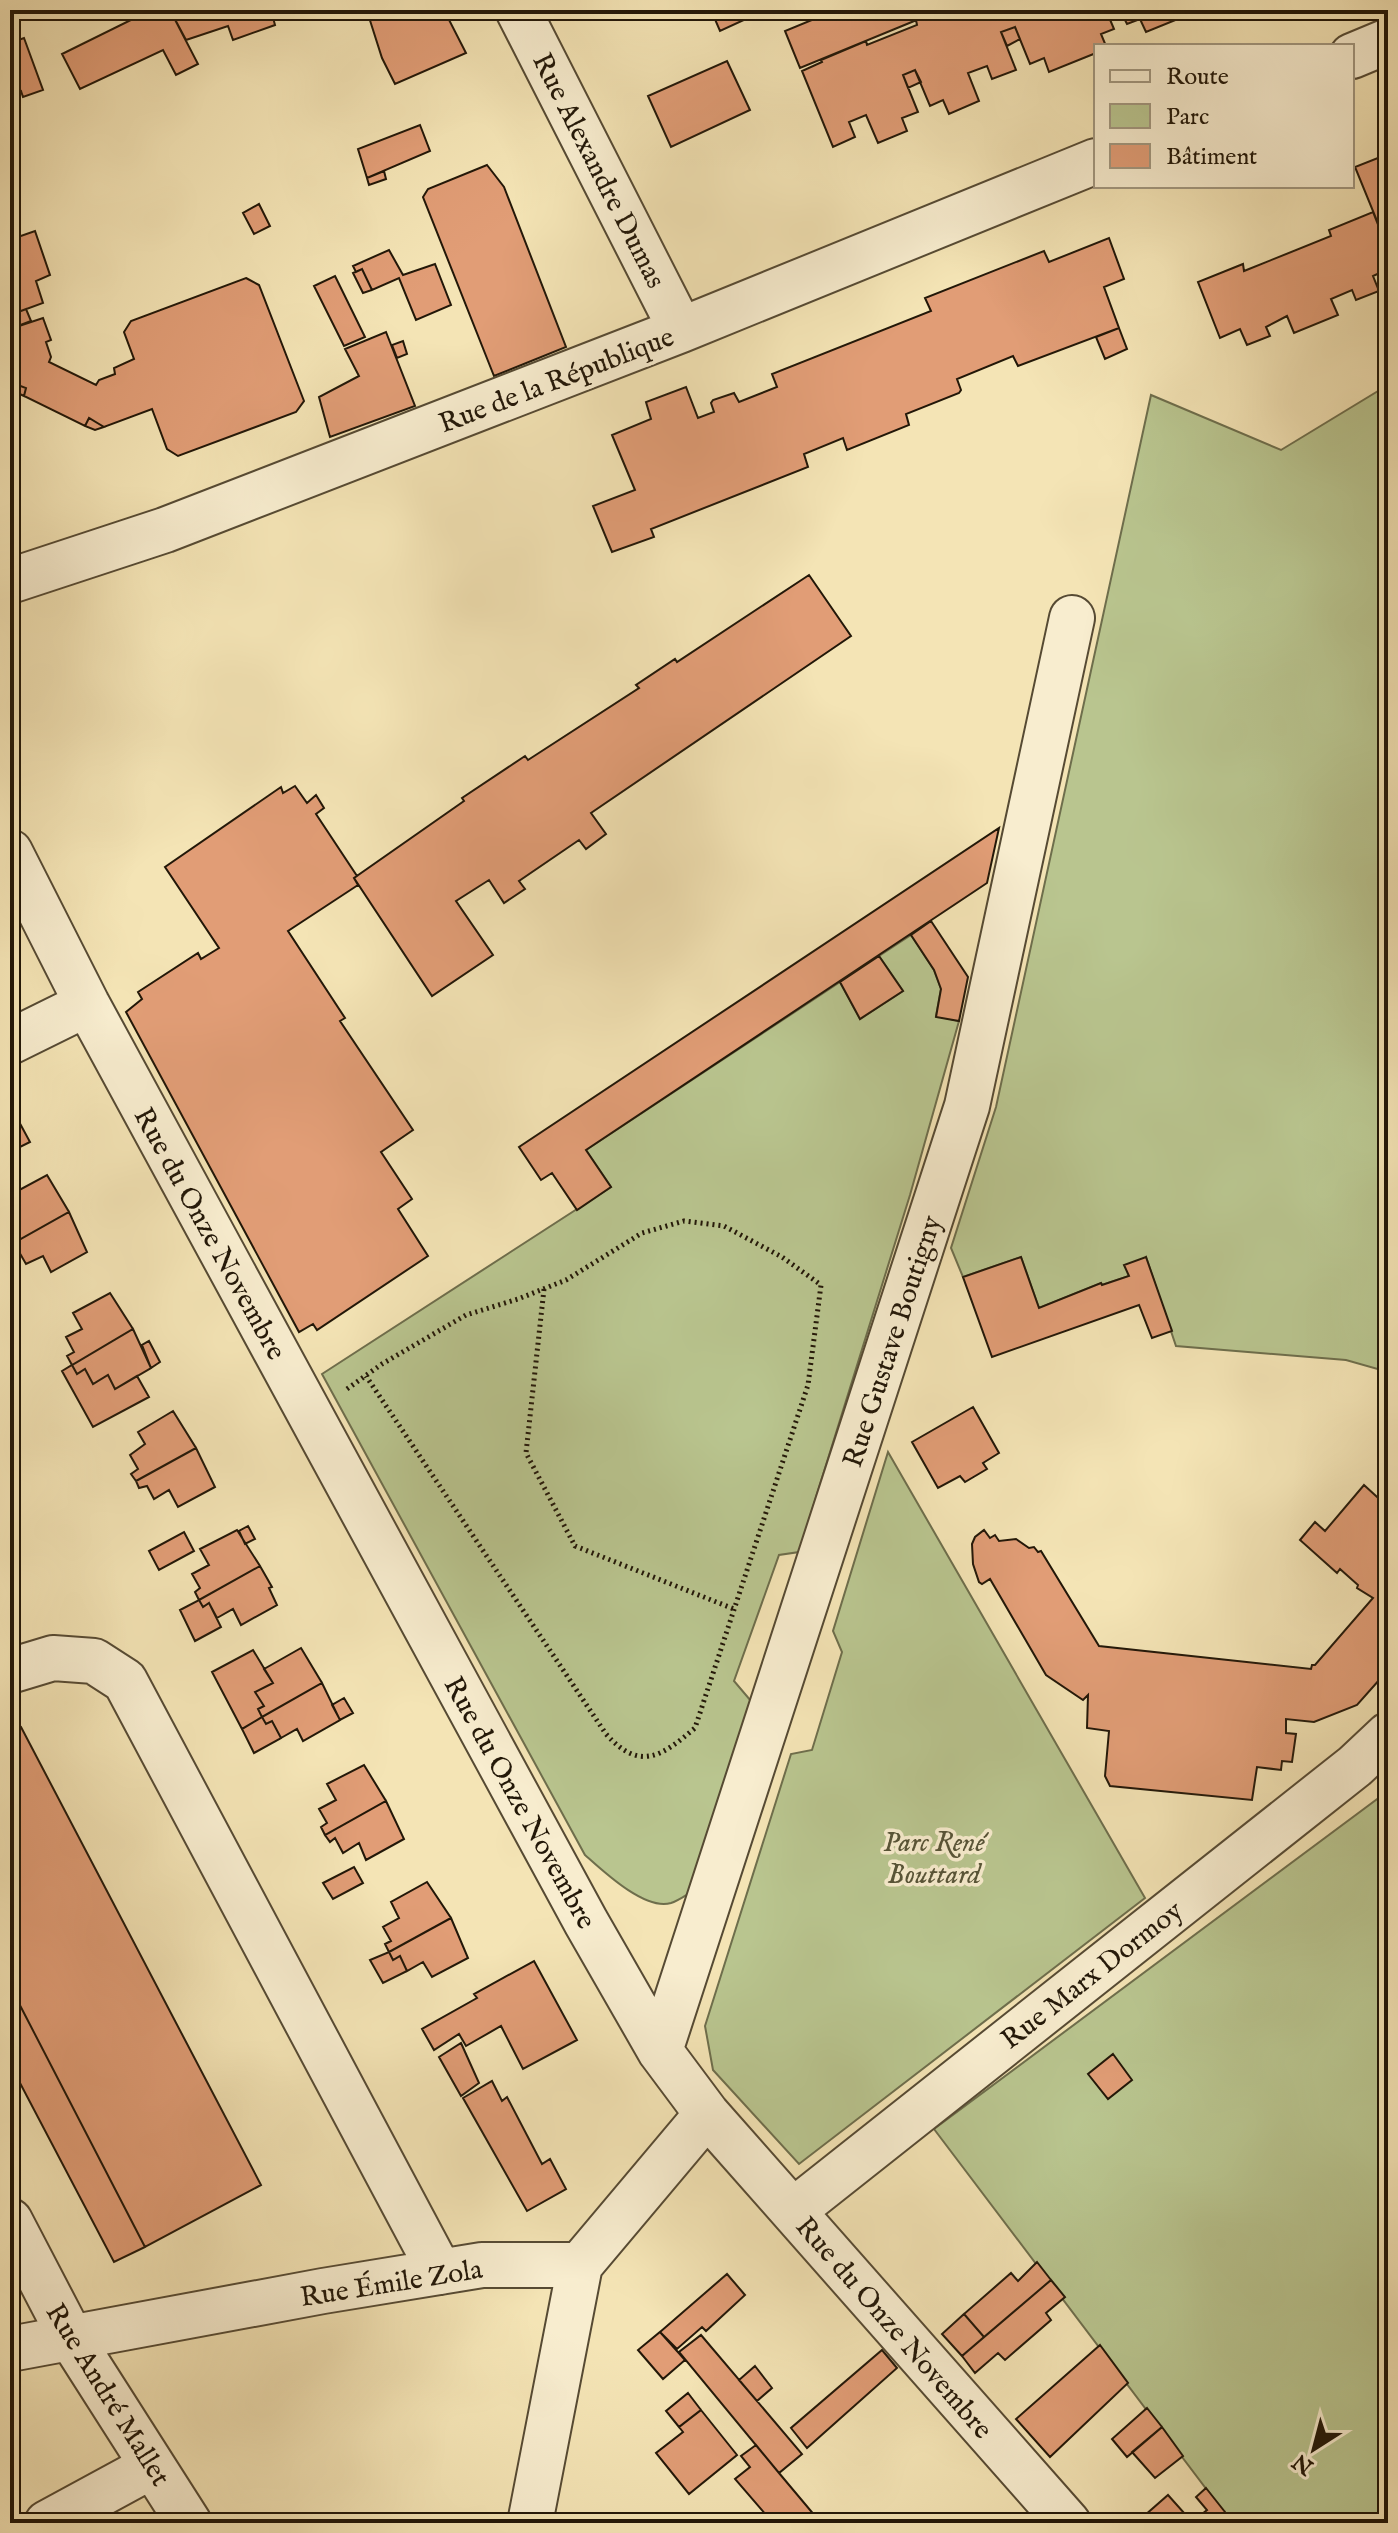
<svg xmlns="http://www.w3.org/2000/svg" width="1398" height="2533" font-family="'IM FELL English',serif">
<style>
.green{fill:#b9c58f;stroke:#6e6e4c;stroke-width:2}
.building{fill:#e19d76;stroke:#221708;stroke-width:2}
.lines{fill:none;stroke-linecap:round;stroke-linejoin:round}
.minor-casing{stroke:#564a33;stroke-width:48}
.path{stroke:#221708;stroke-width:5;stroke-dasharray:2 4;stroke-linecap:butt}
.minor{stroke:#f8edcf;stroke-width:44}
.labels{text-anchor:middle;stroke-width:7;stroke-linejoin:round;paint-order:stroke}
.street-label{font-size:28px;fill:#221708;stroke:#f8edcf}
.park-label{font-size:28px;font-style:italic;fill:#575437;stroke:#f8edcf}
</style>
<rect width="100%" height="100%" fill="#f4e4b5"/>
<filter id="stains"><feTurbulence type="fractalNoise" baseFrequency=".0025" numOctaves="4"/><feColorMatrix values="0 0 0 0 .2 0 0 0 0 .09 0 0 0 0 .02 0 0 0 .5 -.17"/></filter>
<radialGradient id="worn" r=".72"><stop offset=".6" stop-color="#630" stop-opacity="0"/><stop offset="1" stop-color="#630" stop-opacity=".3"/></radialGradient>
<path class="green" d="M1388,385V1372L1346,1360L1176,1346L1146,1257L1129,1276L1102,1285L1101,1283L1039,1308L1021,1257L963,1277L951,1248L996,1107L1151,395L1281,450Z
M911,935L934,970L941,989L936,1016L959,1021L910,1195L799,1552L779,1555L734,1681L751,1701L688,1894C683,1897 677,1901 671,1903C645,1911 603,1871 585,1855L322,1374L611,1187L586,1150L840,982L860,1019L903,991L879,956Z
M888,1452L1145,1898L799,2164L713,2070L705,2026L791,1754L812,1750L842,1652L833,1631Z
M1388,1791V2523H1232L934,2129Z"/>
<path class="building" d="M151,10H170L198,64L176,75L163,50L80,89L62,54Z
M170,10H271L275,25L233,40L228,26L186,40Z
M370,10H444L466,53L395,84L382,58L367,11Z
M711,10H742L746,19L720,31Z
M836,10H941L800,68L785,31Z
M941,10H1106L1114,29L1101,34L1106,46H1096V53L1049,72L1044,58L1030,64L1015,27L1001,32L1016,70L992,79L987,66L968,73L979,101L949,114L943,100L930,106L915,70L903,75L918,112L902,118L907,131L878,143L866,115L849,122L855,137L833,147L802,71L822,62L821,60L866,41L867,45L917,25L916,20Z
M1120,10H1200L1146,32L1140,19L1127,24Z
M1015,27L1020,39L1007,46L1001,32Z
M24,38L43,90L23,97L21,91L10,95V43Z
M727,61L750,110L671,147L648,96Z
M915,70L921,82L908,88L903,75Z
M420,125L430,151L367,178L358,149Z
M1388,154V216L1377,221L1355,167Z
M487,165L504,187L566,347L494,376L423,197L428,189Z
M384,171L386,179L369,185L367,178Z
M259,204L270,226L254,234L243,213Z
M1373,212L1388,250V269L1373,276L1379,291L1356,300L1352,290L1331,299L1338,315L1294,333L1287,316L1266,327L1270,336L1247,345L1240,329L1220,338L1198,282L1243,264L1244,271L1331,236L1329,230Z
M10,215L18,237L35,231L50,275L36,281L43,303L10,315Z
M1109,238L1124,279L1104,287L1119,328L1018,366L1013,356L957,379L961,390L959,393L906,414L909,425L847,450L843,438L804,454L808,467L651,529L654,537L612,552L593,506L635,490L612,435L651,419L646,402L686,387L698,418L714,412L711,403L713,400L734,393L739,402L777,387L772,374L931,311L925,298L1044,251L1049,262Z
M389,250L403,275L435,264L451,305L416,320L399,278L372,290L362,269L356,272L353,266Z
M362,269L372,290L363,293L353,273Z
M335,276L365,337L344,346L314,286Z
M246,278L259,285L304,401L296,412L178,456L167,449L152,409L104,427L89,418L85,426L24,396L26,388L10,382V329L43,318L51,340L46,342L51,357L49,362L96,385L99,380L115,374L114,368L134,359L124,332L131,321Z
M26,309L31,321L10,329V315Z
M1119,328L1127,349L1105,359L1096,337Z
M386,332L415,406L330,437L319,397L359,376L345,349Z
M403,341L407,354L397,358L392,345Z
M10,382L26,388L24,396L11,390Z
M89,418L104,427L95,430L85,426Z
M809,575L851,636L591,813L606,834L586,849L579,840L519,881L525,889L504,903L489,880L456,901L493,955L432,996L354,878L464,801L462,798L525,756L528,760L639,688L636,685L675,659L677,662Z
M295,786L307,803L316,795L324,808L316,814L357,876L354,878L358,885L288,931L345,1018L340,1021L413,1130L381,1152L412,1199L398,1209L428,1256L317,1330L313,1324L299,1332L126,1012L142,999L138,992L198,953L201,959L219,948L165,867L281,787L283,793Z
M999,828L987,883L586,1150L611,1187L577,1210L552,1173L541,1180L519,1147Z
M931,921L968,977L959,1021L936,1017L941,989L934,970L911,935Z
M879,956L903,991L860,1019L840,982Z
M10,1105L30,1142L10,1152Z
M47,1175L69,1212L10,1245V1215L18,1210L10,1195Z
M69,1212L87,1252L51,1272L43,1256L26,1264L18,1250L11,1253L10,1245Z
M1021,1257L1039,1308L1101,1283L1102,1285L1129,1276L1124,1265L1146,1257L1172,1331L1152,1338L1139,1305L992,1357L963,1277Z
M110,1293L133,1329L72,1365L67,1356L74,1352L66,1337L82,1329L73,1313Z
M133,1329L151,1368L115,1389L108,1375L93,1384L85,1369L77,1374L72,1365Z
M149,1341L160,1362L151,1368L142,1345Z
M72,1365L77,1374L85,1369L93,1384L108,1375L115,1389L137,1376L149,1397L93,1427L62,1371Z
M973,1407L999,1453L983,1463L987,1469L965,1482L960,1476L938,1488L912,1442Z
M173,1411L196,1448L136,1481L131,1474L138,1469L130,1455L145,1444L138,1432Z
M196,1448L215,1487L178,1507L169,1490L154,1499L147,1486L139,1488L136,1481Z
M1364,1485L1388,1507V1670L1357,1705L1314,1722L1286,1719V1733L1296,1734L1292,1762L1282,1761L1281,1770L1257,1767L1252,1800L1110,1786L1105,1776L1109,1731L1087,1728L1088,1695L1083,1700L1046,1675L990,1579L982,1584L979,1582L973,1564L972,1544L975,1537L984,1530L990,1538L995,1535L999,1541L1016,1539L1029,1548L1034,1547L1038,1552L1041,1551L1099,1646L1311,1669L1312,1665H1315L1373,1598L1357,1588L1358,1585L1340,1569L1337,1573L1300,1540L1315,1522L1325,1531Z
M248,1526L255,1539L245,1544L239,1531Z
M237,1530L260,1566L199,1600L195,1592L200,1588L192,1574L209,1565L200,1549Z
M184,1532L194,1551L159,1570L149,1551Z
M260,1566L272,1587L269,1588L277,1605L241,1625L233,1609L217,1618L209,1603L203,1607L199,1600Z
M199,1600L203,1607L209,1603L221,1627L195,1641L180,1610Z
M301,1648L322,1683L262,1717L258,1709L264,1706L255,1692L273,1683L264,1669Z
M253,1650L273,1683L255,1692L264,1706L258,1709L262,1717L242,1729L212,1672Z
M322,1683L340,1720L303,1741L297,1729L281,1738L272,1721L266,1724L262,1717Z
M344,1698L353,1713L340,1720L332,1705Z
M262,1717L266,1724L272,1721L281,1738L254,1753L242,1729Z
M21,1727L261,2185L145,2247L10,1986V1733Z
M364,1765L386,1801L325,1835L321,1827L327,1823L319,1809L336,1800L327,1784Z
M386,1801L404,1839L366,1860L359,1843L343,1853L335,1838L330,1842L325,1835Z
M354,1867L363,1883L333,1899L323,1883Z
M427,1882L451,1918L389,1952L385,1944L391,1941L383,1927L399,1918L391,1902Z
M451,1918L468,1958L432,1977L423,1962L407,1971L400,1956L393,1960L389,1952Z
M389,1952L393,1960L400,1956L407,1971L383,1983L370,1960Z
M534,1961L577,2040L523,2069L501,2026L466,2046L459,2034L434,2050L422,2029L477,1998L474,1994Z
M10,1986L145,2247L114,2262L10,2064Z
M461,2043L479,2083L461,2096L439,2057Z
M1113,2054L1132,2080L1108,2099L1088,2074Z
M492,2081L502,2101L507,2097L542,2164L550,2159L566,2189L527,2211L463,2098Z
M1037,2262L1051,2280L984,2337L964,2314L1011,2273L1018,2281Z
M727,2274L745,2295L706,2331L702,2327L677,2349L660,2332Z
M1051,2280L1065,2297L1046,2313L1051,2320L1005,2360L998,2353L975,2373L962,2356Z
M964,2314L984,2337L962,2356L942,2334Z
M660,2332L685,2360L663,2379L638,2350Z
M701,2335L802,2454L779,2473L679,2352Z
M1100,2345L1128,2383L1050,2457L1016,2419Z
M882,2350L897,2368L807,2448L791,2428Z
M755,2366L772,2388L757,2401L739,2380Z
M688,2393L701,2410L679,2427L666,2411Z
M1147,2408L1162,2427L1127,2457L1112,2439Z
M701,2410L737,2455L689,2494L656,2453L683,2432L679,2427Z
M1162,2427L1183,2456L1155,2478L1132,2452Z
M756,2445L779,2473L821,2523H773L735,2479L750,2467L741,2456Z
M1206,2488L1225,2512L1212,2523H1136L1168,2495L1192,2522L1207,2510L1196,2497Z
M1225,2512L1233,2523H1215L1214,2522Z"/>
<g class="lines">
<g class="minor-casing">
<path id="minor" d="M518,10L681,330
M1352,56L1388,41
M10,581L165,530L681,330L1096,161
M10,852L87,1004L586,1922L660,2051L707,2114L1068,2523
M10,1042L87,1004
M10,1671L53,1658L94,1661L125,1681L440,2272
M660,2051L967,1106L1072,618
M793,2211L1355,1766L1388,1735
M10,2221L71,2338L189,2523
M10,2349L323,2291L482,2265H580L707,2114
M47,2523L152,2466
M530,2523L580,2265"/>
</g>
<path class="path" d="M544,1289L526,1453L575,1546L734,1609
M347,1389L382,1364L466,1315L518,1299L566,1280L642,1233L684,1221L724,1226L782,1257L821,1285L808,1385L695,1728C662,1756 640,1772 606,1734L366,1376"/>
<use href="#minor" class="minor"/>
</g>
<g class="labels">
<g class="street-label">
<text transform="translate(600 170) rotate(63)" y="10">Rue Alexandre Dumas</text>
<text transform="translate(556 379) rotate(-21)" y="10">Rue de la République</text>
<text transform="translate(211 1233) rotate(61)" y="10">Rue du Onze Novembre</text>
<text transform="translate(891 1341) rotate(-72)" y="10">Rue Gustave Boutigny</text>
<text transform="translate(521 1802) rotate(61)" y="10">Rue du Onze Novembre</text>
<text transform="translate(1091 1974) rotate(-38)" y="10">Rue Marx Dormoy</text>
<text transform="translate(391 2282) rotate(-9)" y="10">Rue Émile Zola</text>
<text transform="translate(895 2327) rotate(49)" y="10">Rue du Onze Novembre</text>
<text transform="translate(109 2394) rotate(58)" y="10">Rue André Mallet</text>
</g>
<g class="park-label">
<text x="934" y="1851">Parc René<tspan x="934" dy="32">Bouttard</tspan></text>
</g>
</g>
<rect width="1398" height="2533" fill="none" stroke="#f4e4b5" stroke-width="40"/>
<rect x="12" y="12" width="1374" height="2509" fill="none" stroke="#221708" stroke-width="4"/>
<rect x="20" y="20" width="1358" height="2493" fill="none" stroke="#221708" stroke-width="2"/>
<rect x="1094" y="44" width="260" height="144" fill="#f8edcf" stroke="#a2977f" stroke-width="2"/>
<rect x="1110" y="70" width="40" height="12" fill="#f8edcf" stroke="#a2977f" stroke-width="2"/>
<text x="1166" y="84" font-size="24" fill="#221708">Route</text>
<rect x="1110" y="104" width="40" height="24" fill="#b9c58f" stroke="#a2977f" stroke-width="2"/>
<text x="1166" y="124" font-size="24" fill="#221708">Parc</text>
<rect x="1110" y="144" width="40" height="24" fill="#e19d76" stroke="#a2977f" stroke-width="2"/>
<text x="1166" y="164" font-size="24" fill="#221708">Bâtiment</text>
<g transform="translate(1314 2449) rotate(216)" stroke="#f8edcf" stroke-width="6" paint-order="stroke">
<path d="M0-6L14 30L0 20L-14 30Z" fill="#221708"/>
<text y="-12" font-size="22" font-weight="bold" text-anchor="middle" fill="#221708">N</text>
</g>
<rect width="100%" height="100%" filter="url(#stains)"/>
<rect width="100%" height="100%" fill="url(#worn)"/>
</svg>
